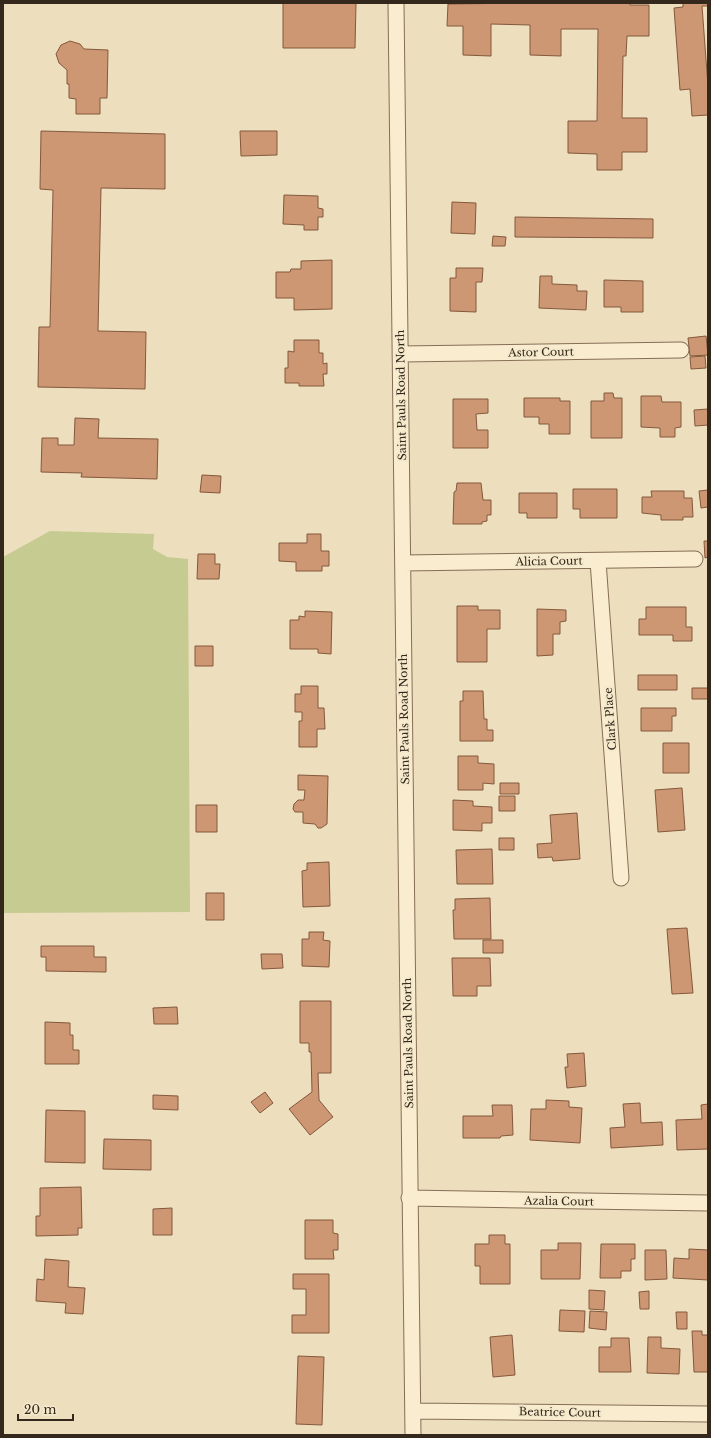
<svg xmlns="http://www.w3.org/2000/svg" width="711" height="1438" font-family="'Libre Baskerville',serif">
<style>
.pitch{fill:#c5cb91}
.building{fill:#cc9772;stroke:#84583c}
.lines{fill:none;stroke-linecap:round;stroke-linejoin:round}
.street-casing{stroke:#856e56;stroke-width:17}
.street{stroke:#f9eccf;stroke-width:15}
.labels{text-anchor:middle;stroke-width:4;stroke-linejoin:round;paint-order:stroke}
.street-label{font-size:11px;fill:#34271b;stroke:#f5e9cc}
</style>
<rect width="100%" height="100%" fill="#eddebd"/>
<path class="pitch" d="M50,531L154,534L153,549L167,557L188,559L190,912L3,913V557Z"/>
<path class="building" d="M283,3H356L355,48H283Z
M527,3H630V5H649V36H627L626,56H623L622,118H647V152H622V170H597V154L568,153V121H597L598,29H561V56L530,55V25L491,24V56L463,55V26H447L448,4Z
M683,3H708V6H702L708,86V115L692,116L690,89L680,90L674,8L683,7Z
M70,41L80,44L84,49L108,50L107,98H100V114H76V99L69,98V84H67V70L59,63L56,54L61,45Z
M41,131L165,134V189L101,188L98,331L146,332L145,389L38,387L39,327H50L53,190L40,189Z
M240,131H277V155L241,156Z
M284,195L318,196V208L323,209V217H318V230H304V225L283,224Z
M452,202L476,203L475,234L451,233Z
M515,217L653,219V238L515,237Z
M493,236L506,237L505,246H492Z
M332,260V309L294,310V298H276V272H290L291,269H301V261Z
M456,268H483L482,282H476V312L450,311V278H456Z
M540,276H552V284L577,285V291H587L586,310L539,308Z
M604,280L643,281V312H621V307H604Z
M706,336L708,355L690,356L688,338Z
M294,340H319V353H323V364L327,363V374H323L324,386H299V383H285V368H288V351L294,352Z
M705,356L706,368L691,369L690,357Z
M604,393H613L614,398H622V438H591V401H604Z
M641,396H661L662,402H681V427L675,428V437H660V428L641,427Z
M524,398H560V401H570V434H549V424H539V417H524Z
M453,399H488V413L476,414L477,430H488V448H453Z
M708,409V425L695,426L694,410Z
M75,418L99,419L98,438L158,439L157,479L81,477L82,473L41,472L42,438H58V445H74Z
M202,475L221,476L220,493L200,492Z
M457,483H481L483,500H491V515H487V521L482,522V524H453L454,492L456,491Z
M573,489H617V518H580V509H573Z
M708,490V507L701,508L699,491Z
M651,491H684V498H692L693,517H683V520H661V515L642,513V497H652Z
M519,493H557V518H527V513H519Z
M307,534H321V551H329V566H322V571H296V562L279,561V543H307Z
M704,541H708V557L705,558Z
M198,554H215V564H220L219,579H197Z
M457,606H478V610H500V629H487V662H457Z
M646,607H686V627H692V641H673V635H639V619H646Z
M537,609L566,610V621L560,622V634H553V655L537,656Z
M305,611L332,612L331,654L318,653V649H290V620H299V616L305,617Z
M195,646H213V666H195Z
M638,675H677V690H638Z
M301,686H318V708H324L325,729H317V747H299V721H302V712H295V694H301Z
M692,688H708V699H692Z
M463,691H483L484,719H487V730H493V741H460V701H463Z
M641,708H676V716H672V731H641Z
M663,743H689V773H663Z
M458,756H478V763L494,764V784L483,783V790H458Z
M298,775L328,776L327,824L321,828H318L315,824L303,823V812H295L293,809L294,804L298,800H304L305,790H298Z
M500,783H519V794H500Z
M682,788L685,830L658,832L655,790Z
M499,796H515V811H499Z
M453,800L473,801V806L492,807V823H482V831L453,830Z
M196,805H217V832H196Z
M577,813L580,859L553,861L552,857L538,858L537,844L552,843L550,815Z
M499,838H514V850H499Z
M492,849L493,884H457L456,850Z
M329,862L330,906L303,907L302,871L307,870V863Z
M206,893H224V920H206Z
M490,898L491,939H454L453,910H455V899Z
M687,928L693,993L672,994L667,929Z
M309,932H324L323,940L330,941L329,967L302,966V939H309Z
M483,940H503V953H483Z
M41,946H94V957H106V972L46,971V957H41Z
M261,954H282L283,968L262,969Z
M452,958H490L491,986H477V996H453Z
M300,1001H331V1073H318L319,1100L333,1117L310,1135L289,1109L312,1092L311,1052H309V1043H300Z
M177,1007L178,1024H154L153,1008Z
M45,1022L70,1023V1035H73V1050H79V1064H45Z
M584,1053L586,1086L567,1088L565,1067H568L567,1054Z
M265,1092L273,1103L260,1113L251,1102Z
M153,1095L178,1096V1110L153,1109Z
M546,1100L569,1101V1107L582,1108L580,1143L530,1140L531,1109H546Z
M640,1103L641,1123L662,1122L663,1145L611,1148L610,1128L625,1127L623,1104Z
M708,1104V1149L677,1150L676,1120L702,1119L701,1105Z
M492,1105H512L513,1135L501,1136L500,1138H463V1116H493Z
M46,1110L85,1111V1163L45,1162Z
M104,1139L151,1140V1170L103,1169Z
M81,1187L82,1228H78V1235L36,1236V1216H40V1188Z
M172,1208V1235H153V1209Z
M305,1220H333V1233L338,1234V1250H333L334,1259H305Z
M489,1235H505V1244H510V1284H480V1266H475V1244H489Z
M558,1243H581L580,1279H541V1250H558Z
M601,1244H635V1259H631V1271H621V1278H600Z
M689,1249L708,1250V1280L673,1278L674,1258L689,1259Z
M645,1250H666L667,1279L645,1280Z
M45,1259L69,1261L68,1287L85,1288L83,1314L65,1313L66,1303L36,1301L37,1279L44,1280Z
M293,1274H329V1333H292V1315H306V1289H293Z
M589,1290L605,1291L604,1310L589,1309Z
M649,1291V1309H640L639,1292Z
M560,1310L585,1311L584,1332L559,1331Z
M590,1311L607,1312L606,1330L589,1328Z
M676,1312H687V1329H677Z
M692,1331H702V1335H708V1372H694Z
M512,1335L515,1375L493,1377L490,1337Z
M648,1337H661V1348L680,1349L679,1374L647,1373Z
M611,1338H629L631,1372H599V1347H611Z
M298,1356L324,1357L322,1425L296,1424Z"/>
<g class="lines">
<g class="street-casing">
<path id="street" d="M396,3L413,1435
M400,354L681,350
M598,561L621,878
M403,563L695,559
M409,1198L708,1203
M413,1411L708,1414"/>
</g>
<use href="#street" class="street"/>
</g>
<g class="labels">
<g class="street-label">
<text transform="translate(541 352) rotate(-1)" y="4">Astor Court</text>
<text transform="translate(401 395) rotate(-91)" y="4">Saint Pauls Road North</text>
<text transform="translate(549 561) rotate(-1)" y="4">Alicia Court</text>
<text transform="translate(404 719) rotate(-91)" y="4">Saint Pauls Road North</text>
<text transform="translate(610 719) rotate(-94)" y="4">Clark Place</text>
<text transform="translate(408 1043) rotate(-91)" y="4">Saint Pauls Road North</text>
<text transform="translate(559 1201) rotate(1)" y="4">Azalia Court</text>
<text transform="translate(560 1412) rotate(1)" y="4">Beatrice Court</text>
</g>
</g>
<rect width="711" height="1438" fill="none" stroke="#34271b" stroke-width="8"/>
<path d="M18 1414v6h55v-6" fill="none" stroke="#34271b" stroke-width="2"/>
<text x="24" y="1414" font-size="12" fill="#34271b" stroke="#f5e9cc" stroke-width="3" paint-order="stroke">20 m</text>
</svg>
